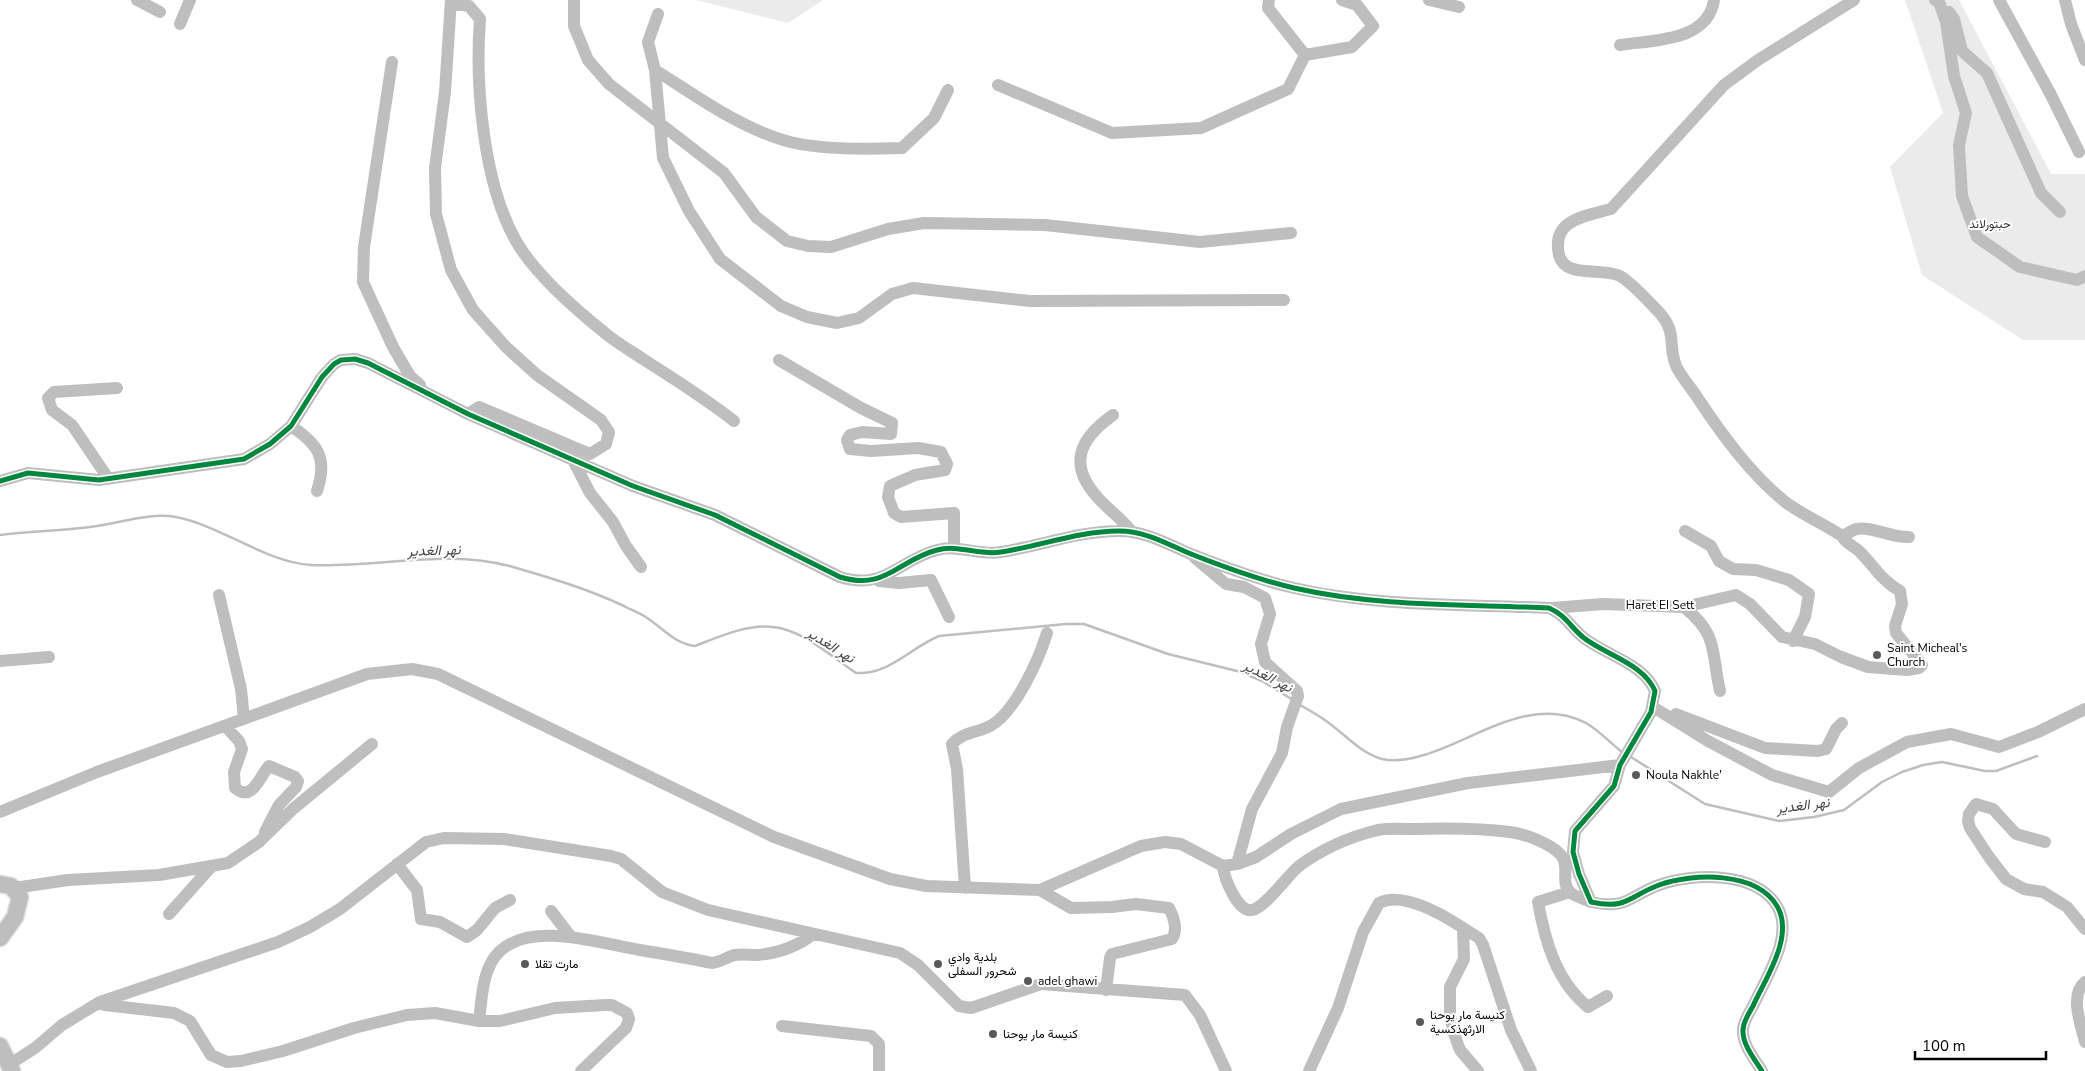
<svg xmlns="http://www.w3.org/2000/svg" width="2085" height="1071" font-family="'Nunito Sans',Vazirmatn,sans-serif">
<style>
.green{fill:#ebebeb}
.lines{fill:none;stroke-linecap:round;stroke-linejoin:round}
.stream{stroke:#bebebe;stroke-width:2.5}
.major-casing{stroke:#dbdbdb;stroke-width:19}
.minor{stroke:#bebebe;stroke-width:12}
.major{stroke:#bebebe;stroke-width:16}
.cycleway-casing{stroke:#fff;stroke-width:8}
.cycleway{stroke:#00873e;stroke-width:5}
.poi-dot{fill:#595959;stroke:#fff;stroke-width:2}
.labels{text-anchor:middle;stroke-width:4;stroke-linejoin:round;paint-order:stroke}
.park-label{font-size:12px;fill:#323232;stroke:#fff}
.street-label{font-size:12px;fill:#000;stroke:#fff}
.poi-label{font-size:12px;fill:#000;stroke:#fff;text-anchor:start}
.water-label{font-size:14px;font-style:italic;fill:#434343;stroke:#fff}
</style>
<rect width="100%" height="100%" fill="#fff"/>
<path class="green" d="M696,0H823L788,23Z
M1905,0H1959L2051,174H2085V340H2023L1922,275L1890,167L1943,113Z"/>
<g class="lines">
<path class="stream" d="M0,535C30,531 60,531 90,527C118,524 148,512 176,517C222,526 265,562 311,565C379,568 447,548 513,567C551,578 588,589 624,606C631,610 640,613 647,618C663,628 675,644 695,646C718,637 747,624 773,627C803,630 832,657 856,673C889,675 910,648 939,636L1066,624H1084L1168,654L1241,672L1262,681L1293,700
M1300,705C1309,710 1318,715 1326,721C1344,733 1360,753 1382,759C1395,762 1411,759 1424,755C1475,740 1531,694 1586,723C1600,731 1610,743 1622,752
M1631,757L1705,804L1779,821L1814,817L1844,810L1882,782L1902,772L1923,765L1942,762L1985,771H1996L2037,756"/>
<g class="major-casing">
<path id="major" d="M0,884L11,886L20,897L15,917L0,938
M0,1046L12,1071"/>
</g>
<path class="minor" d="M137,0L160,12
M451,0L445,92L435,168L436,214L451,270L473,310L506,347L537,375L601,420L609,432L606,444L590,454L479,407L468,414
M574,0V26L588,60L609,84L724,173L756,217L787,241L808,246L831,247L888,229L924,223L1045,225L1200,242L1291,233
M1269,0L1268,8L1305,55L1352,47L1373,26L1357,5L1342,0
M1429,0L1459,7
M1854,0L1758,60L1724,85L1611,209C1586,216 1551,219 1559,255C1565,279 1603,267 1620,276C1631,282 1647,300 1656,309C1680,333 1666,345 1677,368C1683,379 1692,389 1699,400C1723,436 1750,473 1784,501C1802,515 1823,523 1842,536C1847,534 1852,530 1857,529C1870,526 1893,538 1909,537
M1935,0L1939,2L1946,22L1954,76L1966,113L1959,145L1962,196L1977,237L2020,267L2077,280L2085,276
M1999,0L2051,95L2079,152
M2065,0L2071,24L2085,60
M451,3L469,6L480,19C475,84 483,183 516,241C535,274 575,309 605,333C618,344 633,352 646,361C676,380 706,399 734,421
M1949,12L1954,19L1962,51L1987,73L2041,193L2060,212
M180,24L190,0
M1620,45C1652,40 1708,42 1714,0
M392,62L364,247L363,282L393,347L410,376L420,385
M655,70L648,42L658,14
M998,85L1112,133L1201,128L1288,89L1305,55
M948,90L934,118L902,148C869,149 822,150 790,142C741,129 698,97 655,70L663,158L689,211L720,259L781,306L807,317L837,323L859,318L892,294L913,288L1030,301L1284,300
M779,360L861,408L892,423L891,434L862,432L850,435L847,440L850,449L871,451L918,448L941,452L947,464L945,470L915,475L890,486L888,497L894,513L901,517L954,513V548
M1113,415C1079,439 1067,465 1099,499C1110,511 1122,519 1132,532
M291,426C318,444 328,458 317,491
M573,460L590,493L613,522L626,546L641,567
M108,478L72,425L52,410L48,398L54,392L117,388
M0,481L28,473L99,480L244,459L270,444L291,426L322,377L334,364L341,360L355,359L368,363L468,414L633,486L715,515L840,577C885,591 898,560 937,550C958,544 980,556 1001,552C1040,546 1079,531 1119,531C1146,531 1167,544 1191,554C1224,567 1259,580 1294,588C1377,607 1465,604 1549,608C1567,616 1570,627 1584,638C1606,655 1644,664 1655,691L1651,712L1620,765L1614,786L1575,831L1573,852L1579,874L1591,902C1627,910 1629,896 1659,885C1693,873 1756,871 1777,906C1795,936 1765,979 1753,1006C1749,1013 1743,1022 1743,1030C1742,1044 1755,1060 1762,1071
M1685,531L1711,546L1719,561L1733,569L1756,570L1789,580L1809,594L1805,617L1793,641
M1195,558L1226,584L1244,587L1265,598L1270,614L1261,644L1265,662L1297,691L1298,696L1287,727L1282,753L1252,809L1237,864
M879,581L899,583L931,580L949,617
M219,595L241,689L244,719
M1684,607C1719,635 1711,652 1720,691
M1552,608L1603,604L1684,607L1736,595L1750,604L1782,637L1815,644L1841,657L1868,667L1907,670L1919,668L1922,665L1896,633L1895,626L1902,604L1900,591C1882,581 1874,566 1860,552C1854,546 1846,544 1842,536
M0,661L49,657
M1653,707L1708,741L1772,775L1829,792L1859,768L1907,742L1951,734L1999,747L2038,732L2085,709
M1676,714L1765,748L1818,751L1826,749L1836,729L1842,723
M225,726L239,741L242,749L234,772L235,788C253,803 260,775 269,766L295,777L298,781L296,787L279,805L265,832
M0,812L97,772L367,674L412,669L438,674L774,837L890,879L926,886L1040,890L1141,846L1165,842L1181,844L1223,866L1237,864L1256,857L1291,834L1341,809L1468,783L1620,765
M2045,842L2016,834L1993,809L1976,804L1969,814L1968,821L1970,828L1989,857L2006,879L2024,889L2043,892L2067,907L2085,929
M397,864L417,890L421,919L440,922L467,937L477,930L495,908L510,900
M1223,866C1224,878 1238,913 1252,910C1266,907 1287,876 1299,866C1322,849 1349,837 1378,830C1389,828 1403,829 1415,829C1446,828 1479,828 1510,832C1525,834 1550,843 1561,855C1571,866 1559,883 1571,893C1576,897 1585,899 1591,902
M14,888L68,880L159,875L228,863L259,842L293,809L372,744
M965,888L957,769L952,744C963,732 977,733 990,726C1015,713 1039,659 1047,633
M1040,890L1071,908L1112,907L1136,904L1169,908C1174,917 1178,930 1172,939L1112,954L1110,958L1106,990
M1570,892L1538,902C1545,941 1556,981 1588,1007L1607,996
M551,911L571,937
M169,914L211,867
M1463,928L1479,938L1483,945L1511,1030L1531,1071
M2085,982C2069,995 2081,1025 2085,1042
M100,1002L105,1005L174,1013L190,1021L211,1055L227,1062L241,1061L283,1051L354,1028L407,1015L435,1013L479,1021H500L555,1008L605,1005H612L627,1013L629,1019L626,1028L581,1071
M479,1021C482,998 482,969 499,952C531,920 602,944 640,950C664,954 688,958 712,963C721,962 725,958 734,955C741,954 750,955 758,955C777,953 797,947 813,934
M782,1026L871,1036L879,1044V1071
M10,1064L35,1048L62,1025L100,1002L278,942L310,927L340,909L426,842L444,838L504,839L611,856L621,859L662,892L708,910L900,953L918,965L959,1006L971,1008L980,1005L1041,984L1185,995L1200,1015L1226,1071
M1309,1071L1338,1008L1363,932L1379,903C1402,891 1442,914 1463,928L1464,959L1450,987V1015L1453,1031L1460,1050L1478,1071"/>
<use href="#major" class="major"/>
<g class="cycleway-casing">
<path id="cycleway" d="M0,481L28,473L99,480L244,459L270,444L291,426L322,377L334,364L341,360L355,359L368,363L468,414L633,486L715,515L840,577C885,591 898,560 937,550C958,544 980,556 1001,552C1040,546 1079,531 1119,531C1146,531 1167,544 1191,554C1224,567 1259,580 1294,588C1377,607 1465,604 1549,608C1567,616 1570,627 1584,638C1606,655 1644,664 1655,691L1651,712L1620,765L1614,786L1575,831L1573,852L1579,874L1591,902C1627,910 1629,896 1659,885C1693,873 1756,871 1777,906C1795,936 1765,979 1753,1006C1749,1013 1743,1022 1743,1030C1742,1044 1755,1060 1762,1071"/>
</g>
<use href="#cycleway" class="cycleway"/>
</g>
<g class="poi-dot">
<circle cx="1877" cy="655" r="5"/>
<circle cx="1636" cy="775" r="5"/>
<circle cx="525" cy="964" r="5"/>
<circle cx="938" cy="964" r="5"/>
<circle cx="1028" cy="981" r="5"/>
<circle cx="1420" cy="1022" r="5"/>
<circle cx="993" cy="1034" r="5"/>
</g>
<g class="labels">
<g class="park-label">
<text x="1990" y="228">حبتورلاند</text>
</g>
<g class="street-label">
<text x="1660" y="609">Haret EI Sett</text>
</g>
<g class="poi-label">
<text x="1887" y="652">Saint Micheal's<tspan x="1887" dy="14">Church</tspan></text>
<text x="1646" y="779">Noula Nakhle'</text>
<text x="948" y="961">بلدية وادي<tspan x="948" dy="14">شحرور السفلى</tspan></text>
<text x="535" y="968">مارت تقلا</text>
<text x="1038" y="985">adel ghawi</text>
<text x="1430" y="1019">كنيسة مار يوحنا<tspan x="1430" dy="14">الارثهذكسية</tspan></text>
<text x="1003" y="1038">كنيسة مار يوحنا</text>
</g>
<g class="water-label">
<text transform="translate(434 550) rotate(-2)" y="5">نهر الغدير</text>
<text transform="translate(831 645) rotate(32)" y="5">نهر الغدير</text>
<text transform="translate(1268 676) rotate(27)" y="5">نهر الغدير</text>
<text transform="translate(1803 805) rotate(-7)" y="5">نهر الغدير</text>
</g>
</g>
<path d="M1915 1051v8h131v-8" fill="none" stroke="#000000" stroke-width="2.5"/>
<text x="1922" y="1051" font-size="15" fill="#000000" stroke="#ffffff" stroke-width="4" paint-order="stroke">100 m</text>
</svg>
